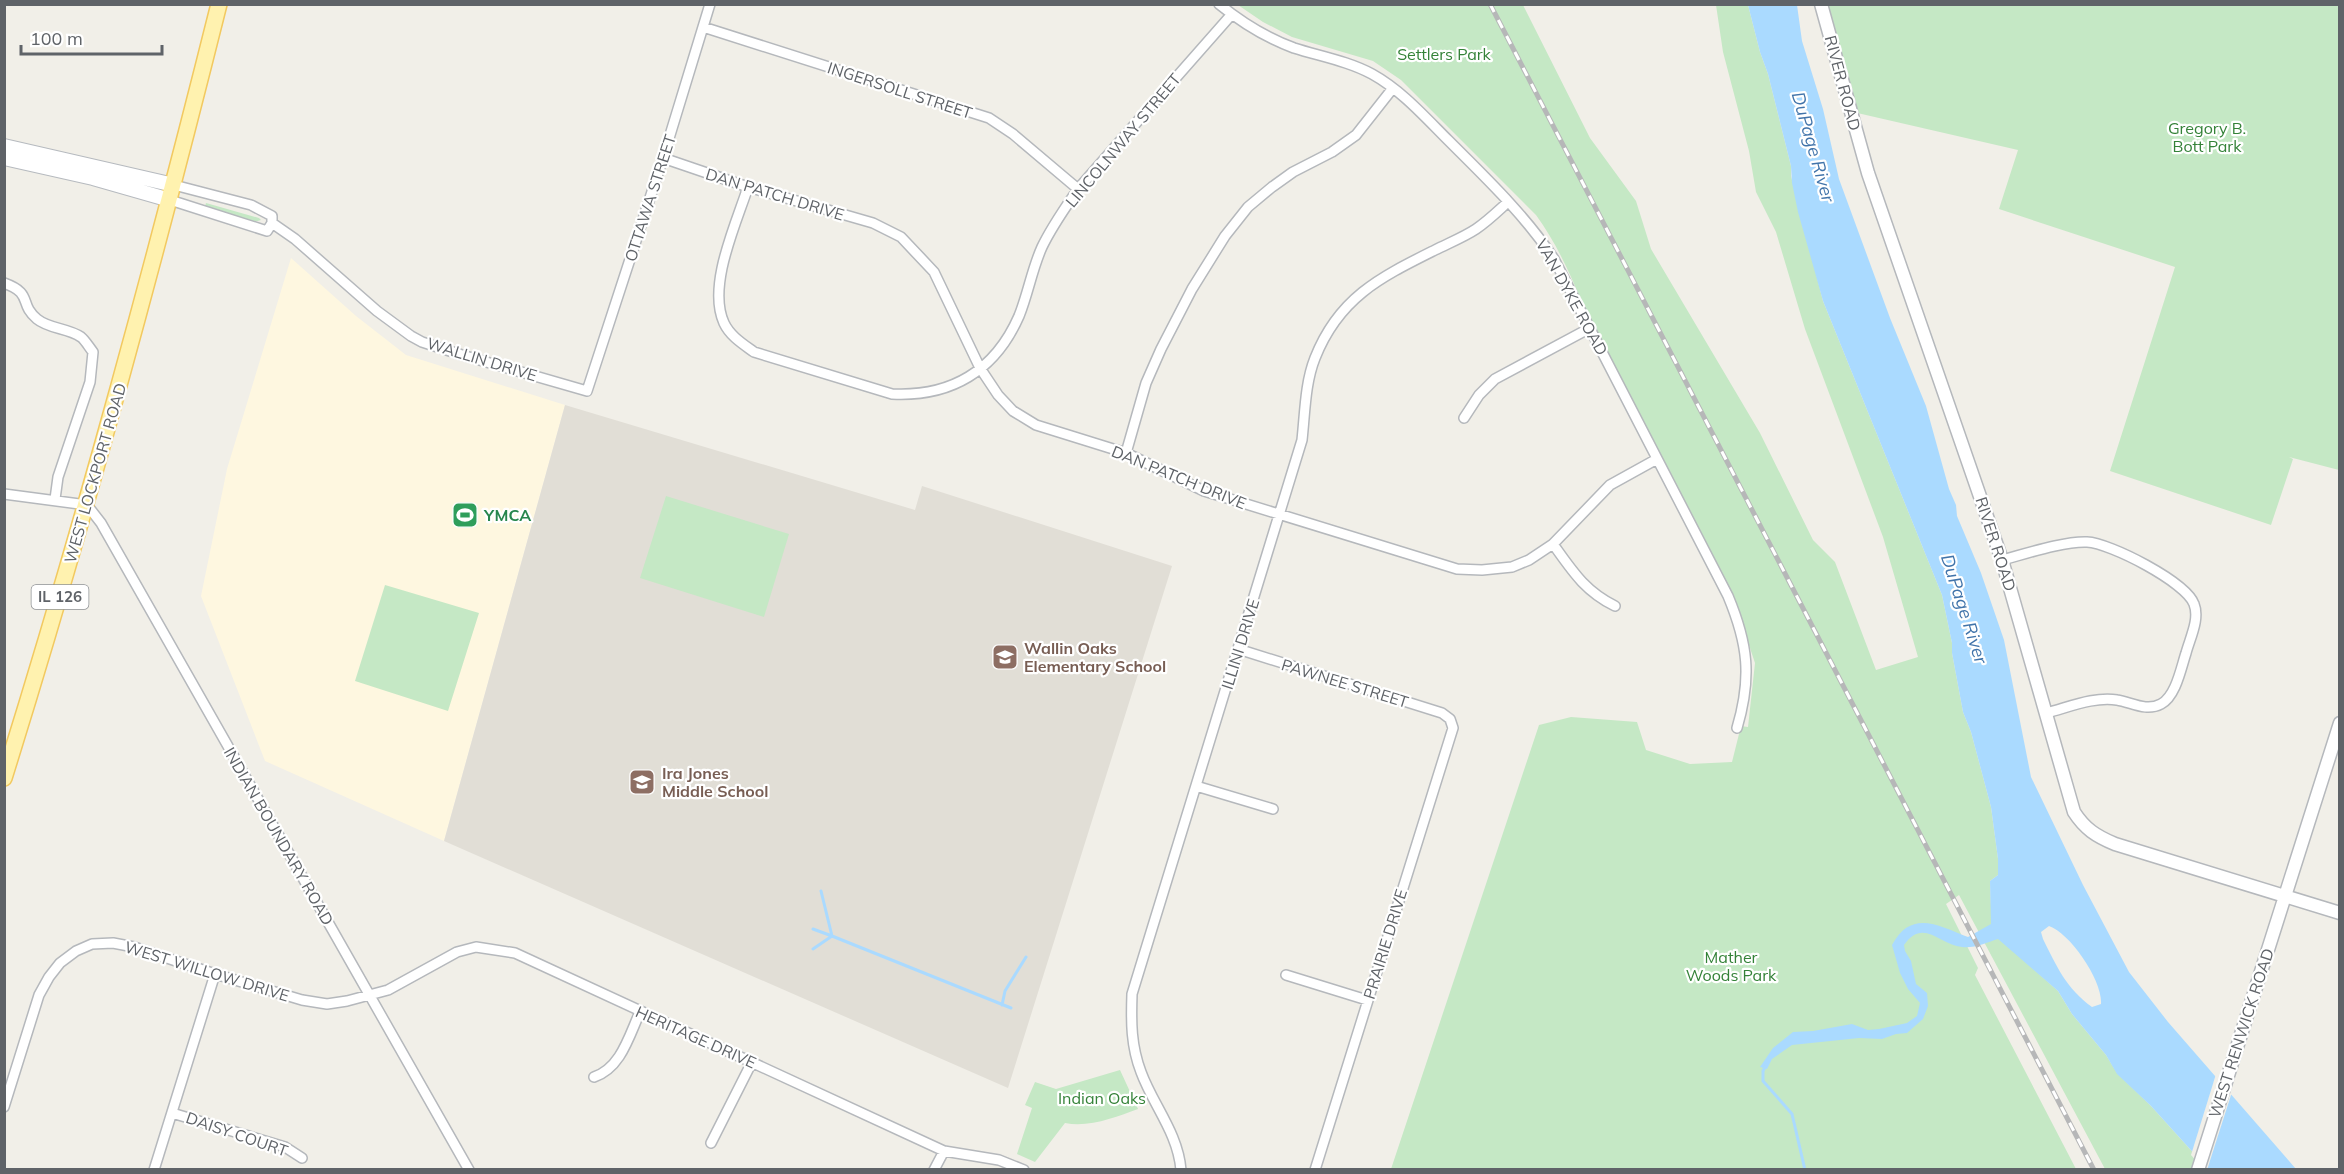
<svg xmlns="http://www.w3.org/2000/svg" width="2344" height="1174" font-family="Mulish,sans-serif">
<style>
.commercial{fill:#fef7e0}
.education{fill:#e1ded6}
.green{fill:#c5e8c5}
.water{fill:#aadaff;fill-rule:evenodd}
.pier{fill:#f1efe8}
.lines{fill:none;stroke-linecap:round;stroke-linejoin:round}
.stream{stroke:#aadaff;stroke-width:3}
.minor-casing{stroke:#b5b8bc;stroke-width:12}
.tertiary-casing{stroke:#b5b8bc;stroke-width:15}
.secondary-casing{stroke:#b6babf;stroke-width:16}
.primary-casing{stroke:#f2c960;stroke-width:18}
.minor{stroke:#fff;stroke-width:9}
.tertiary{stroke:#fff;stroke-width:12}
.secondary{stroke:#fff;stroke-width:14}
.primary{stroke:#fff2af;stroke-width:15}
.rail-casing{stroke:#b6b7b8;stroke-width:5}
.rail{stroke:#fff;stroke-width:3;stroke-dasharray:9;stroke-linecap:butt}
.labels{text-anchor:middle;stroke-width:4.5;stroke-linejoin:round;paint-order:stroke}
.shield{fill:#fff;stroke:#8f9295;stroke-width:1.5}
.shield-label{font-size:15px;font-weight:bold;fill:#5f6368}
.park-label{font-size:16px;fill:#348238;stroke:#fff}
.street-label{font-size:16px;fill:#5f6368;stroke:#fff}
.leisure-label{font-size:16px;font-weight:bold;fill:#27864d;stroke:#fff;text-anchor:start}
.education-label{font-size:16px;font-weight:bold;fill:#785e54;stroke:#fff;text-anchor:start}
.water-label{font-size:18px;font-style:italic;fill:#4174aa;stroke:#fff}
</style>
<rect width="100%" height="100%" fill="#f1efe8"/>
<path class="commercial" d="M291,258L356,316L406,355L565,405L444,841L265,761L201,596L227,469Z"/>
<path class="education" d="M565,405L915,510L922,486L1172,566L1008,1088L444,841Z"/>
<path class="green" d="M1238,5H1523L1590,138L1636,201L1651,249L1760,433L1813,540L1835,562L1876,670L1918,657L1883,537L1805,329L1776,232L1756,192L1749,151L1723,52L1716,5H1748L1760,52L1768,74L1791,166V176L1823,301L1942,595L1952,643V653L1963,712L1971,732L1991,807L1998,859V875L1990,881L1992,932L2058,991L2072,1014L2106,1055L2117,1073L2151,1106L2208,1169H2105L1959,895L1946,904L1978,968L1975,975L2076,1169H1391L1539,725L1571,717L1637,722L1646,750L1690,764L1732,762L1741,726L1748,727L1755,663L1732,594L1584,308C1571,275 1557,244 1536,215L1401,80L1373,61L1292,37L1263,22Z
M1824,5H2339V470L2289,457L2293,459L2271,525L2110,471L2175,267L1999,209L2018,150L1853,112Z
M206,203L259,218L261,220C246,226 220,211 205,206Z
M666,496L789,534L764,617L640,578Z
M385,585L479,613L448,711L355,681Z
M1120,1070L1138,1109C1116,1117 1089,1128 1065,1123L1035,1162L1017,1154L1032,1108L1025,1105L1035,1082L1056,1089Z"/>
<path class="water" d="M1748,5H1797L1802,41L1823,109L1839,179L1890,318L1926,406L1949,489L1956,505L1957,516L1981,573L2004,640L2031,777L2083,885L2129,972L2168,1022L2296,1169H2208L2151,1106L2117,1074L2106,1055L2072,1014L2058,991L1998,939C1988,942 1973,949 1962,947C1940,945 1923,917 1904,945L1905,951L1911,961L1916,984L1927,993L1928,1006L1923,1019L1907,1033L1896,1034L1882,1039L1859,1038L1792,1045L1772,1059L1767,1069L1760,1067L1773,1048L1793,1032L1813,1031L1852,1024L1868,1030L1879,1029L1907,1023L1917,1016L1920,1003L1908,989L1900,973L1892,945C1911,909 1938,925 1968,937L1991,924L1990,881L1998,875V859L1991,807L1971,732L1963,712L1952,653V643L1942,595L1823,301L1798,212L1792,183L1791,166L1768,74L1760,52ZM2049,926C2070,933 2103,981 2101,1004L2092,1007C2066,988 2057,967 2043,939L2041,932Z"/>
<path class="pier" d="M2216,1074L2232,1092L2207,1170H2204L2191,1155Z"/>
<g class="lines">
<path class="stream" d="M821,891L832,936L1011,1008
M813,929L832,936
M813,949L832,936
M1002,1005L1005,991L1026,957
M1766,1065L1763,1071V1081L1792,1114L1805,1170"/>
<g class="minor-casing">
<path id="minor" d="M1219,4C1241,22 1267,38 1294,48C1319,56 1348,61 1372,74C1401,90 1424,116 1448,140C1486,178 1525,215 1554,259L1728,596C1748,644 1752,677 1737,728
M703,27L989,118L1013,134L1078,189
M663,158L748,187L873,223L901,237L934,272L980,368L998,395L1013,411L1036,425L1126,453L1204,491L1457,569L1482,570L1512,567L1529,560L1553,544L1610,485L1657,459
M174,185L251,205L272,216V223L295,239L377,311L411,336L422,342L462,355L587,391L663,158L710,4
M748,187C736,224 707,286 724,323C730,336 743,344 754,352L892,394C951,397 995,371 1019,316C1028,294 1032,269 1042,247C1052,226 1065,208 1078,189L1232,14
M170,200L267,231L272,223
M4,283C34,294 18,303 37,319C49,329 68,328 81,337C85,340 89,347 93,352L90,382L58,477L55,499
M1464,418L1479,395L1495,379L1590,328
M1126,453L1146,383L1161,349L1192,289L1225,236L1248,207L1272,187L1293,172L1332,152L1356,135L1393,88
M4,494L87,505L101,523L469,1170
M1553,544C1573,572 1585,591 1615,606
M2002,560C2025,554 2064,541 2087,542C2110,543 2186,582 2194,604C2200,619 2190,638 2186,653C2181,668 2176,696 2161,704C2146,712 2131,702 2117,700C2094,696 2067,708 2046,713
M1238,649L1442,713L1450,719L1453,728L1315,1170
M1196,786L1273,809
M1286,975L1367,1000
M594,1077C621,1068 629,1036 640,1012
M4,1107L39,995L49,977L60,963L76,951L92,944L113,943L134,947L215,974L302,1000L327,1004L347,1001L388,990L457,952L476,947L515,953L944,1151L999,1160L1024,1170
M172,1113L285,1147L302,1158
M711,1143L752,1062
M154,1170L215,974
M934,1170L944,1151
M1181,1170C1178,1133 1153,1105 1141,1072C1131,1046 1131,1022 1132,994L1302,440C1305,413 1305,383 1315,358C1339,297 1381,277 1435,250C1449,243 1464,237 1476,229C1488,221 1498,211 1508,202"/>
</g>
<g class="tertiary-casing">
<path id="tertiary" d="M1821,4L1868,173L2002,560L2074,812C2085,829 2096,836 2115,844L2340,913
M2198,1170L2340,723"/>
</g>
<g class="secondary-casing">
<path id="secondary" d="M4,146L174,185
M4,158L93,178L170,200"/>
</g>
<g class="primary-casing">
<path id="primary" d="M4,778C84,522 154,264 219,4"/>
</g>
<use href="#minor" class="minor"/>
<use href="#tertiary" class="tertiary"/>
<use href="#secondary" class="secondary"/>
<use href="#primary" class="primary"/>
<g class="rail-casing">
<path id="rail" d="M1490,4L2094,1170"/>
</g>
<use href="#rail" class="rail"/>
</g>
<defs>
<g id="stadium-square" transform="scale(1.35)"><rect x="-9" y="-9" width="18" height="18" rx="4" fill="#2e9e5b" stroke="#fff"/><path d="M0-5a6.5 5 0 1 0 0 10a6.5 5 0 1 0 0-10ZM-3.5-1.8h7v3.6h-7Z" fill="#fff"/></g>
<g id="school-square" transform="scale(1.35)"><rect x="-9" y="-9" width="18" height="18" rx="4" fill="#8d6e63" stroke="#fff"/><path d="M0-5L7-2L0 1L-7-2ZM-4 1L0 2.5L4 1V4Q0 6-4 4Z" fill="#fff"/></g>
</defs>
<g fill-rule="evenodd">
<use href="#stadium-square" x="465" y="515"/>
<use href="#school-square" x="1005" y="657"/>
<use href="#school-square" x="642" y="782"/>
</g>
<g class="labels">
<rect class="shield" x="31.5" y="585" width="57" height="24" rx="4.5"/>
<g class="shield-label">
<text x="60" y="602">IL 126</text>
</g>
<g class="park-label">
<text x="1444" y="60">Settlers Park</text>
<text x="2207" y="134">Gregory B.<tspan x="2207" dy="18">Bott Park</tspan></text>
<text x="1731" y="963">Mather<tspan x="1731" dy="18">Woods Park</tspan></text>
<text x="1102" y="1104">Indian Oaks</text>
</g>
<g class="street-label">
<text transform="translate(1843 83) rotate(75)" y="6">RIVER ROAD</text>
<text transform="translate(900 90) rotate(18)" y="6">INGERSOLL STREET</text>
<text transform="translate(1123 140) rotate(-50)" y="6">LINCOLNWAY STREET</text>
<text transform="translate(775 194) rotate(17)" y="6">DAN PATCH DRIVE</text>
<text transform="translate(650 198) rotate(-72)" y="6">OTTAWA STREET</text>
<text transform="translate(1572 297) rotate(61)" y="6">VAN DYKE ROAD</text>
<text transform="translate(482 359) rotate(17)" y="6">WALLIN DRIVE</text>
<text transform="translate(95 473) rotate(-74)" y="6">WEST LOCKPORT ROAD</text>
<text transform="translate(1179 477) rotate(22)" y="6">DAN PATCH DRIVE</text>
<text transform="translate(1996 544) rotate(72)" y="6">RIVER ROAD</text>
<text transform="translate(1240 644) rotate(-73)" y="6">ILLINI DRIVE</text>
<text transform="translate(1345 683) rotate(17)" y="6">PAWNEE STREET</text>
<text transform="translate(279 836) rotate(60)" y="6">INDIAN BOUNDARY ROAD</text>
<text transform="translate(1385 944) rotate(-73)" y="6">PRAIRIE DRIVE</text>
<text transform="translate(207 971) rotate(17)" y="6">WEST WILLOW DRIVE</text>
<text transform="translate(2241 1033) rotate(-72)" y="6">WEST RENWICK ROAD</text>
<text transform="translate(696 1037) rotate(24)" y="6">HERITAGE DRIVE</text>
<text transform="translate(237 1134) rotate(19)" y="6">DAISY COURT</text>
</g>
<g class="leisure-label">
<text x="484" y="521">YMCA</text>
</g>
<g class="education-label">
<text x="1024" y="654">Wallin Oaks<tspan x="1024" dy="18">Elementary School</tspan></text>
<text x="662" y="779">Ira Jones<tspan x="662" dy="18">Middle School</tspan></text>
</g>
<g class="water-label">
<text transform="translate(1813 147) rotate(74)" y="6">DuPage River</text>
<text transform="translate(1964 609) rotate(72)" y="6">DuPage River</text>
</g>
</g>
<rect width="2344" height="1174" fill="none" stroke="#5f6368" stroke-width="12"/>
<path d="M21 45v9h141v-9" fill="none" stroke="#5f6368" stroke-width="3"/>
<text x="30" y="45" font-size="18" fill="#5f6368" stroke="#ffffff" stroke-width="4.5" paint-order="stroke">100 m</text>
</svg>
